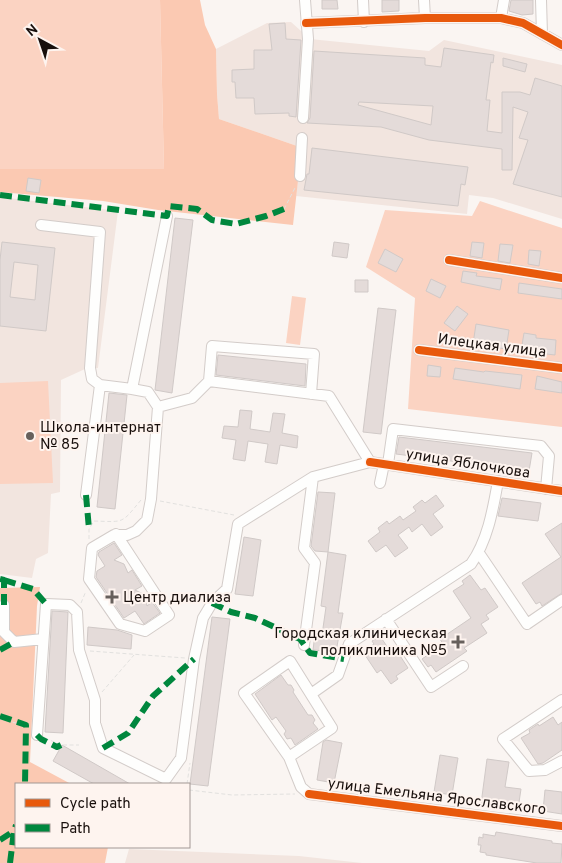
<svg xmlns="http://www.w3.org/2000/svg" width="562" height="863" font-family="Overpass,sans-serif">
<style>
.built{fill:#f2e5df}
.green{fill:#fbd3c2}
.forest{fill:#fbc9b2}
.building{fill:#e4dbd9;stroke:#d0c9c7;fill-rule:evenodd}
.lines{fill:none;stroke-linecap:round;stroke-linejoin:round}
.minor-casing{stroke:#d3ccc9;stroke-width:12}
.path{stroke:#e2e1df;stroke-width:1;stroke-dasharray:4 2.5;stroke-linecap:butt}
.minor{stroke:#fefefd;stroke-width:10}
.quiet{stroke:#00873e;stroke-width:6;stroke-dasharray:12 6;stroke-linecap:butt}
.cycleway-casing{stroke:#fef4ef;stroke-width:11}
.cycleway{stroke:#e8590c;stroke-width:8}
.poi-dot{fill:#67605c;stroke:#fef4ef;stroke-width:2}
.labels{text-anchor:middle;stroke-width:4;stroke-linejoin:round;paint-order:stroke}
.street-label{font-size:15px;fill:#180f0c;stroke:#fef4ef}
.poi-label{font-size:15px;fill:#180f0c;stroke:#fef4ef;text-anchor:start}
</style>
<rect width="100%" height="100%" fill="#faf5f2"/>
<path class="built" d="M291,22L310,39L429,51L444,40L562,65V219L493,198L469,195L467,214L296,196L300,163L297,146L219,119L217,94L216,49L267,23Z
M0,197L118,211L98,368L85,369L61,380L60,492L51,494L48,553L36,559L32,578L0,574Z
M129,849L299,856L362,863H125Z"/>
<path class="green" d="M0,0H160L164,169H0Z
M480,201L562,228V427L408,409L415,298L366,267L385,210L472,216Z
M292,296L306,298L300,345L286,343Z
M48,381L53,483L0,484V383Z"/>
<path class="forest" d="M160,0H200L205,25L216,49L217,94L219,119L297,146L300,163L293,225L158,210L103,201L0,192V169H164Z
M40,587L37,606L30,762L71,784H16V847H108L105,863H0V588Z"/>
<path class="building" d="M322,0H337L338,9H322Z
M382,0H399V11L382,12Z
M511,0H533V14L522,15L509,11Z
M285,23L286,39L301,40L296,117L289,116V113L255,114L254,98H236L235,82H232V70L254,69V50H272L269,24Z
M444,48L494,55L493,63L491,62L486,100H490L487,131L502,133V92H520L530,95L535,78L562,86V197L513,184L528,140L519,138L528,112L513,107L512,170H502V149L429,140L381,127L307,123L310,118L314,51L425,58V65L441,67ZM359,102L433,106L431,125L358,105Z
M503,58L527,64L525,72L503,66Z
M312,148L468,167L465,185L461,184L458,206L304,190L307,174H309Z
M28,178L41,180L39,193L26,191Z
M175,218L193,220L172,393L155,390Z
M2,242L55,248L46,331L0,326V260ZM14,262L38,265L35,300L10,297Z
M334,242L349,244L347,258L332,256Z
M472,242L484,243L482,258L470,256Z
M500,244L513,245L510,263L498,261Z
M385,249L403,259L396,272L378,263Z
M529,250L541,251L539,266L528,264Z
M463,271L477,273L476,276L502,279L500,290L461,282Z
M431,279L446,286L440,298L426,291Z
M355,280H368V292H355Z
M519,283L562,289V299L518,293Z
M457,306L468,314L455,331L444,323Z
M378,308L396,310L381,434L363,432Z
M476,324L509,330L506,349L473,344Z
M524,333L536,335V338L556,340L555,355L521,351Z
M218,355L306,364L305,386L216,375Z
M428,365L441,367L440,377L427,376Z
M455,368L484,372L485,371L522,375L520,389L453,379Z
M537,376L562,382V393L535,389Z
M109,393L127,395L115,509L97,507Z
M240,410L252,411L250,429L270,432L273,413L285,414L282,433L298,436L297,448L280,445L277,464L265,462L268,444L248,441L245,461L233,459L236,440L222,438L224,426L238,427Z
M399,437L532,453L529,471L396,454Z
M318,492L335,493L328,552L315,551L311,546Z
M436,495L444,506L433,514L443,527L431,536L422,524L412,532L409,527L398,535L408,548L395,557L386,545L376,552L368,541L380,532L378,528L387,521L389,524L400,516L403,520L416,511L413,507L422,500L425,503Z
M502,498L541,503L538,521L498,516Z
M562,523V593L542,606L540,602L536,604L522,583L561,557L545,534Z
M244,537L261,540L253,596L235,594Z
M114,543L122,555L114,560L124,564L128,573L132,570L142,586L135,590L145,595L147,606L152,602L160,613L144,624L135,611L124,618L96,577L97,571L105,566L98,555L99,552Z
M328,552L346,555L338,613H343L336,652L313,650L315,634L322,635L326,607L321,606Z
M470,575L481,590L485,588L498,607L486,615L489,619L481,624L487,633L464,648L467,651L436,672L431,665L428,667L422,659L443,644L440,639L471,618L453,591L464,584L462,581Z
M52,611L68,612L63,733L45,732Z
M212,617L230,619L208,786L190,784Z
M88,627L117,630L132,635L131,649L87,645Z
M380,636L390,651L395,648L408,668L396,676L398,679L391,684L381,670L377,673L363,652L374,644L372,641Z
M281,675L288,685H291L294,690L293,692L308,715H312L315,720L313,723L318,729L295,745L291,738L287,739L284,734L286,731L276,717L272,720L255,694Z
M553,717L558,725L562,722V750L543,763L538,764L521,738L530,733L529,730L538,724L539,726Z
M326,740L342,743L334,783L317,780L323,742Z
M62,745L130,784H94L53,761Z
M440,755L458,758L452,795L434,792Z
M487,759L509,762L505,787L521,789L518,809L481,804Z
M545,790L562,792V814L543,811Z
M496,832L552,841V843L562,844L561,863H537L486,855V853L480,852L481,845H478L479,837L483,838V834L495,836Z"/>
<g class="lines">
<g class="minor-casing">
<path id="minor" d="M363,0L364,22
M424,0L425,18
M541,0L542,34
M501,18L504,0
M306,23L425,18H501L523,23L562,45
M303,118L308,39L305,0
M300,176L302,138
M41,225L100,232L90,368L92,379L100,385
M449,260L562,278
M419,350L562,368
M209,381L212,346L314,354L311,394
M158,407L148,392L132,389L167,216
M388,464L393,429L541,446L549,456L546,489
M380,483L384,464
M86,495L100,385L132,389
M116,534L169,615L145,631L120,624L89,579L92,548L114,535H127L136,531L147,520L151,499L158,407L192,398L209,381L329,396L370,462
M479,553L527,624L562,600
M4,605V632L14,642L43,639
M386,619L431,687L463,666
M304,645L315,563L304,548L313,477
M311,694L338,675L349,644L471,564C488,540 493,509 498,481
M562,700L503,739L529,771L545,770L562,761
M37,735L46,604L70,605L77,612L79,650L95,700V723L103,748L166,779L181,758L194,659L203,618L212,603L227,589L238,524L313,477L370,462L562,491
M289,757L332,728L290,661L244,693L289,757L301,787L309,794L562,826"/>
</g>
<path class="path" d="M284,209L296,186
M160,501L234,515
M89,539V529L94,521C125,522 121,524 141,500
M81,603L86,591
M90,651L185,658
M102,692L134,655
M0,719L28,726
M45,738L61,745H79
M187,784L190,763
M189,790L232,795L295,794"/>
<use href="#minor" class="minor"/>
<path class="quiet" d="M0,195L167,216L169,206L197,209L212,220L236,224L266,216L284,209
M86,495L89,529
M0,579L4,580V605
M4,580L33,589L46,604
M212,603L231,612L255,618L300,639L310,653L344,659
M0,650L14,642
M0,716L26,725L25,784
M37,735L41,739L57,747L61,745
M103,748L128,733L153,696L194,659
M0,840L14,831
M10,863L14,831L16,825"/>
<g class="cycleway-casing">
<path id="cycleway" d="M306,23L425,18H501L523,23L562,45
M449,260L562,278
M419,350L562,368
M370,462L562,491
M309,794L562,826"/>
</g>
<use href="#cycleway" class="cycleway"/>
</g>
<g class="poi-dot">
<circle cx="30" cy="436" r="5"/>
<path d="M109.5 589.5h5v5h5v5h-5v5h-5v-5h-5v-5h5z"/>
<path d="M455.5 634.5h5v5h5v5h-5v5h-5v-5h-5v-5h5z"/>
</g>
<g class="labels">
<g class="street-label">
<text transform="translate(492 345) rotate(7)" y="5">Илецкая улица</text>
<text transform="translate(468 463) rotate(9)" y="5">улица Яблочкова</text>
<text transform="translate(437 796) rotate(7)" y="5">улица Емельяна Ярославского</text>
</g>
<g class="poi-label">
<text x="40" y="432">Школа-интернат<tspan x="40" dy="17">№ 85</tspan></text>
<text x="123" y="602">Центр диализа</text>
<text x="447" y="638" text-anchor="end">Городская клиническая<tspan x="447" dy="17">поликлиника №5</tspan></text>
</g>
</g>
<rect x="15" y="783" width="175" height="65" fill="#fef4ef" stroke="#a29894"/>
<rect x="25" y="799" width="25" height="8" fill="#e8590c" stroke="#a29894"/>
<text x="60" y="808" font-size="15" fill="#180f0c">Cycle path</text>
<rect x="25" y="824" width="25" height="8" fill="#00873e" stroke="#a29894"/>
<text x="60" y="833" font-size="15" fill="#180f0c">Path</text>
<g transform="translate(40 40) rotate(320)" stroke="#fef4ef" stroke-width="4" paint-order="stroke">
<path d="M0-4L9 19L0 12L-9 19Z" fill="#180f0c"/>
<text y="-8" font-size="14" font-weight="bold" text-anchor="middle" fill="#180f0c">N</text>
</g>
</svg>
